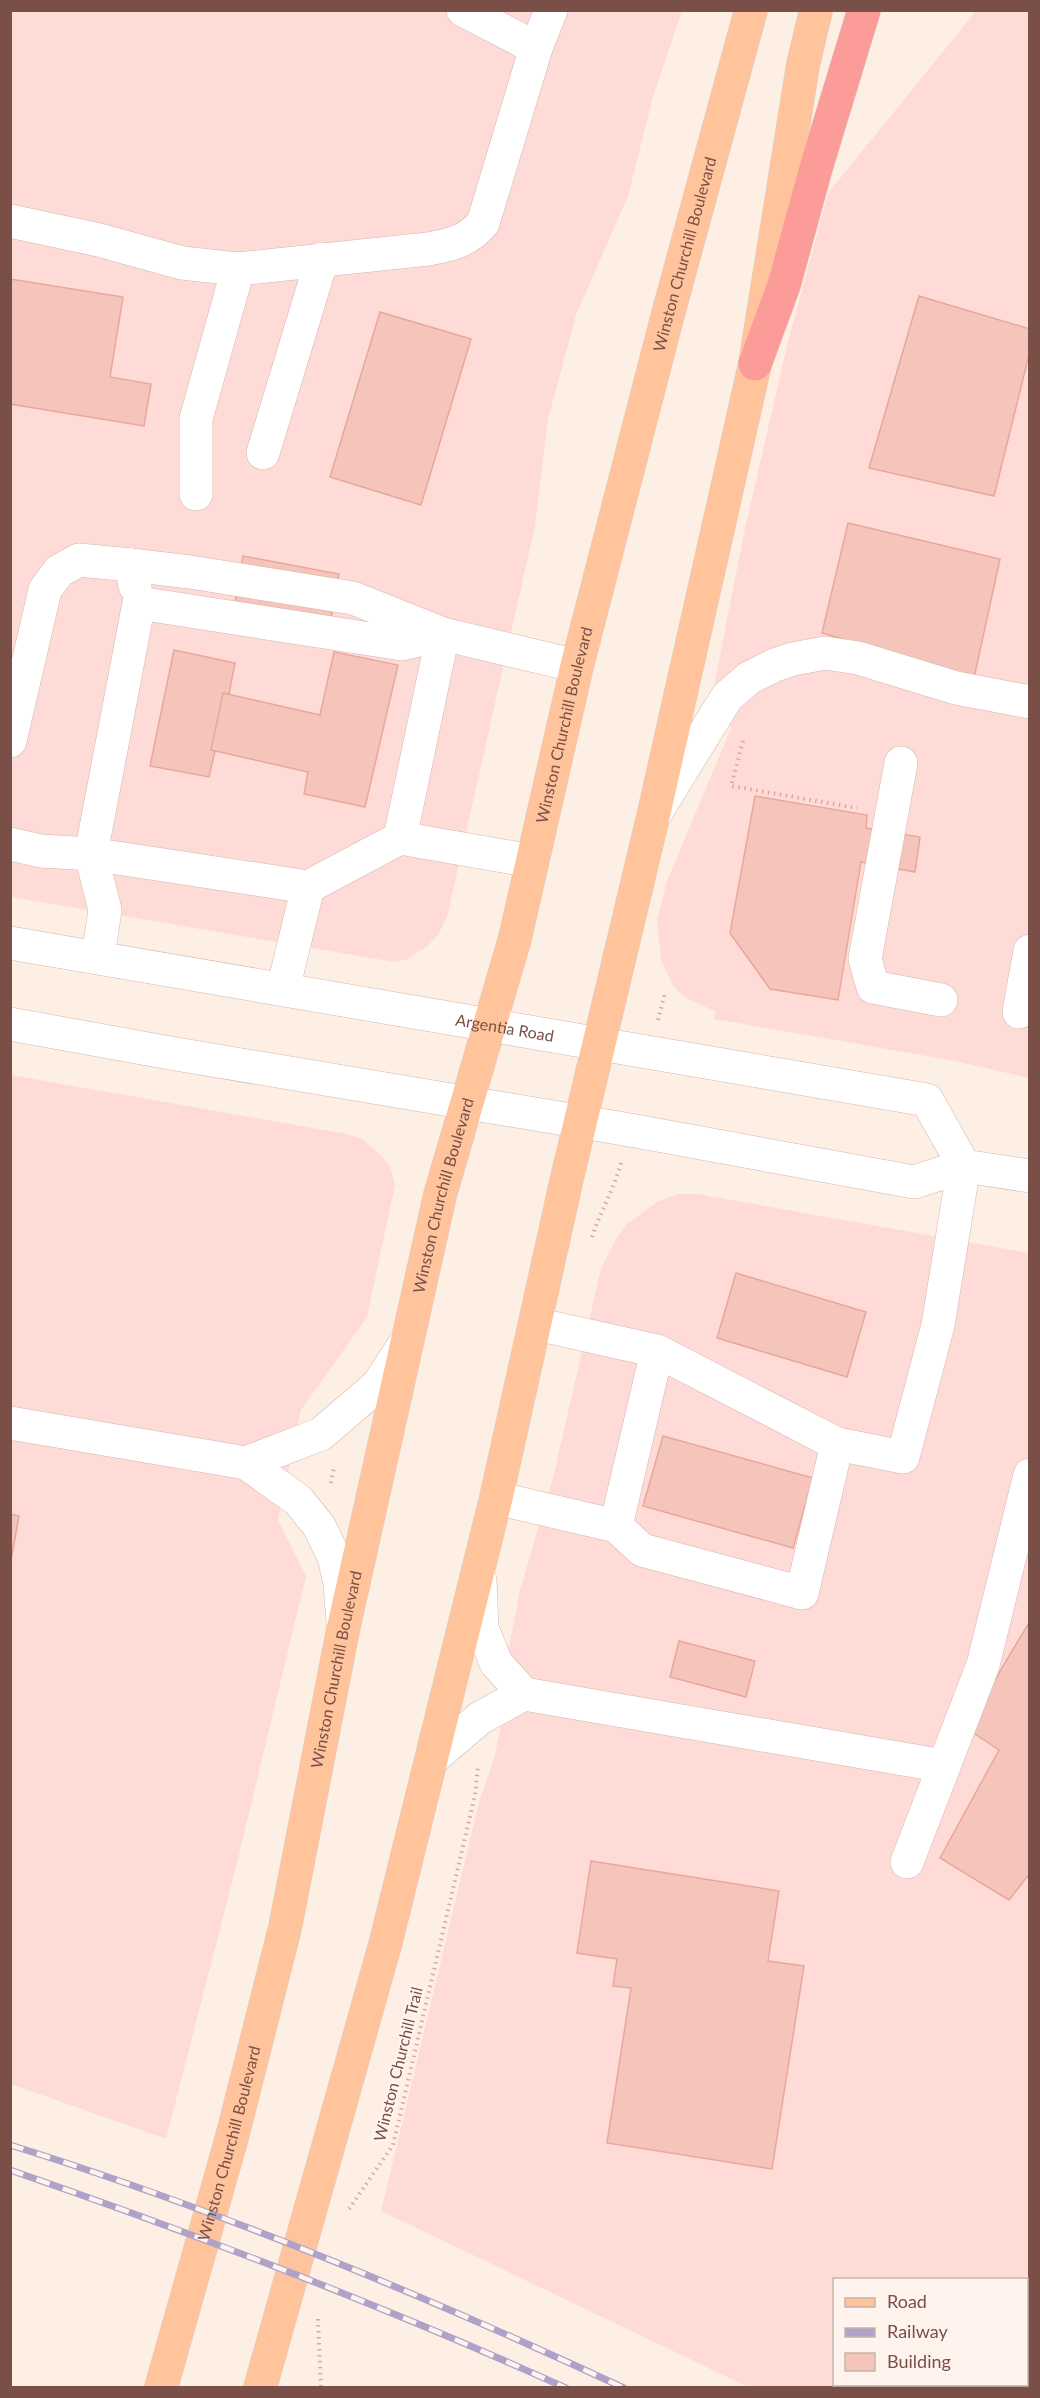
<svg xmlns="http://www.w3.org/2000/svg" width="1040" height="2398" font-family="Lato,sans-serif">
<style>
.commercial{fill:#ffdbd8;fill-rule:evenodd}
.building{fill:#f5c5bb;stroke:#e9a79a;stroke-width:1.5}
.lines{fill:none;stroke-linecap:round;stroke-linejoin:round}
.minor-casing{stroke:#d3b6ad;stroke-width:34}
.major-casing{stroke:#d9cecc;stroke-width:34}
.highway-casing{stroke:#d9cecc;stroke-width:34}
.path{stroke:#dba89d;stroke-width:4;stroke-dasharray:1.5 4.5;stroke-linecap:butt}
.minor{stroke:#fff;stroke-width:33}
.major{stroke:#ffc49b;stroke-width:33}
.highway{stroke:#fc9c98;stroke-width:33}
.rail-casing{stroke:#afa2c9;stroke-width:7}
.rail{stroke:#fff4ed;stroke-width:4.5;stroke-dasharray:14;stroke-linecap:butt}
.labels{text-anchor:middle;stroke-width:4.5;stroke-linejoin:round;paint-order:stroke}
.street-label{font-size:16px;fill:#794f48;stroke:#fff4ed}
</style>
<rect width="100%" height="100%" fill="#feefe5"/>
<path class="commercial" d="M10,11H682L653,97L628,196L576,315L548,419L535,526L447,917L439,933L429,945L408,959L394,962L11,897Z
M976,11H1029V1078L955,1061L714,1019L716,1012L686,998L673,986L661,960L657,920L667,881L731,728L713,691L745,528L787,346L828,193Z
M11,1075L347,1134L362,1139L383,1157L390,1166L395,1185L367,1317L301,1410L278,1520L306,1576L238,1859L166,2139L11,2084Z
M678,1194H698L1029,1253V2387H748L381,2211L479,1802L494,1759L500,1730L508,1652L520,1590L553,1478L601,1268L618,1236L628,1223L657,1202ZM834,2280H1026V2384H834Z"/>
<path class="building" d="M10,279L123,297L110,377L151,384L144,426L10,404Z
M919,296L1030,329V351L994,496L869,468Z
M380,312L471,339L421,505L330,477Z
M848,523L1000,559L974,678L822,633Z
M243,556L339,574L331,619L235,602Z
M174,650L235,663L229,694L223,693L211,750L215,751L209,777L150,766Z
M334,652L398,665L365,807L304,794L308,772L211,750L223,693L320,715Z
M755,796L867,815L866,828L920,837L915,872L861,862L838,1000L770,989L730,933Z
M736,1273L866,1312L847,1377L717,1338Z
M663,1436L813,1478L793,1548L643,1506Z
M10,1514L19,1516L10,1566Z
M1030,1621V1873L1009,1900L940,1858L999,1750L966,1728Z
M679,1641L755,1661L746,1697L670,1677Z
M591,1861L779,1891L768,1961L804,1966L772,2169L607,2143L631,1988L613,1986L617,1959L577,1953Z"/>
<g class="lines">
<g class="minor-casing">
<g id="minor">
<path d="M463,10L536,48L551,10"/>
<path d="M10,221L99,240L182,263L238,269L428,249C451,245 468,241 483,223L536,48"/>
<path d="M263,453L322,259"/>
<path d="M196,494V419L238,269"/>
<path d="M131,565L190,572L353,598L443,634L400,838"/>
<path d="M10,741L45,590L59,571L79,560L131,565L135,586"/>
<path d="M901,763L865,959L873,987L941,1000"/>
<path d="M655,814L727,697L749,678L775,665L793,659L825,653L858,658L956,688L1030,702"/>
<path d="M10,844L41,851L91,854L105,910L98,957"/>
<path d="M532,861L400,838L308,887L91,854L139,603L402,644L443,634L577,666"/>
<path id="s1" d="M10,943L927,1100L964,1166"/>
<path d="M283,989L308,887"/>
<path d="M1019,1012L1030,951"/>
<path d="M10,1024L170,1053L630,1130L914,1182L964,1166L1030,1176"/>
<path d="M536,1324L657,1351L837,1444L903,1457L938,1325L964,1166"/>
<path d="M10,1423L246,1463L298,1500L319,1526L334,1557L340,1584L343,1622"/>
<path d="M246,1463L321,1434L378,1385L406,1342"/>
<path d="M496,1498L616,1526L642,1550L802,1593L837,1444"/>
<path d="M616,1526L657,1351"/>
<path d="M480,1580L482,1628L496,1663L524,1694"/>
<path d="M432,1759L480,1718L524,1694L944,1766"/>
<path d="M907,1862L983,1665L1030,1475"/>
<path d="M1026,2371L1030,2365"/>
</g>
</g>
<g class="major-casing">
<g id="major">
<path id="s2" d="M161,2388L232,2137L285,1928L343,1630L440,1195L515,938L577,666L668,314L751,10"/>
<path d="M260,2388L385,1945L496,1498L567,1178L653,817L755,364L803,65L816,10"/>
</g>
</g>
<g class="highway-casing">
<path id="highway" d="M755,364L784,285L816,168L864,10"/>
</g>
<path class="path" d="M743,741L731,786L857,808
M658,1020L665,993
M592,1237C600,1212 614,1189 621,1163
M331,1483L334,1467
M349,2209L393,2145L475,1795L478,1766
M318,2319L321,2388"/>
<use href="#minor" class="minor"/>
<use href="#major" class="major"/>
<use href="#highway" class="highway"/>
<g class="rail-casing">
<path id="rail" d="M10,2145C220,2210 426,2296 624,2388
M10,2170C198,2235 385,2306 566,2388"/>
</g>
<use href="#rail" class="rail"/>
</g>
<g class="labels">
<g class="street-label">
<text dy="6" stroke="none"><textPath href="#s2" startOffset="2198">Winston Churchill Boulevard</textPath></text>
<text dy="6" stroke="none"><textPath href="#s2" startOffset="1712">Winston Churchill Boulevard</textPath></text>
<text dy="6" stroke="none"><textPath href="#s1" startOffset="502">Argentia Road</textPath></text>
<text dy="6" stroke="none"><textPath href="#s2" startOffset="1226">Winston Churchill Boulevard</textPath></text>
<text dy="6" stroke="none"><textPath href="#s2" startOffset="740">Winston Churchill Boulevard</textPath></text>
<text transform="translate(398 2064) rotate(-76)" y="6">Winston Churchill Trail</text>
<text dy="6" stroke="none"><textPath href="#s2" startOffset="254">Winston Churchill Boulevard</textPath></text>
</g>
</g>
<rect width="1040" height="2398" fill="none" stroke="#794f48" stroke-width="24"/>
<rect x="833" y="2278" width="195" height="108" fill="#fff4ed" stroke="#c9b2ab" stroke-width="1.5"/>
<rect x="845" y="2298" width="30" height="9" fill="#ffc49b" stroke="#c9b2ab" stroke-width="1.5"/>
<text x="887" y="2308" font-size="18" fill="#794f48">Road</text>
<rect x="845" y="2328" width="30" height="9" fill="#afa2c9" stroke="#c9b2ab" stroke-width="1.5"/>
<text x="887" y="2338" font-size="18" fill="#794f48">Railway</text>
<rect x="845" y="2353" width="30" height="18" fill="#f5c5bb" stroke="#c9b2ab" stroke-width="1.5"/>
<text x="887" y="2368" font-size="18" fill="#794f48">Building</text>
</svg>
